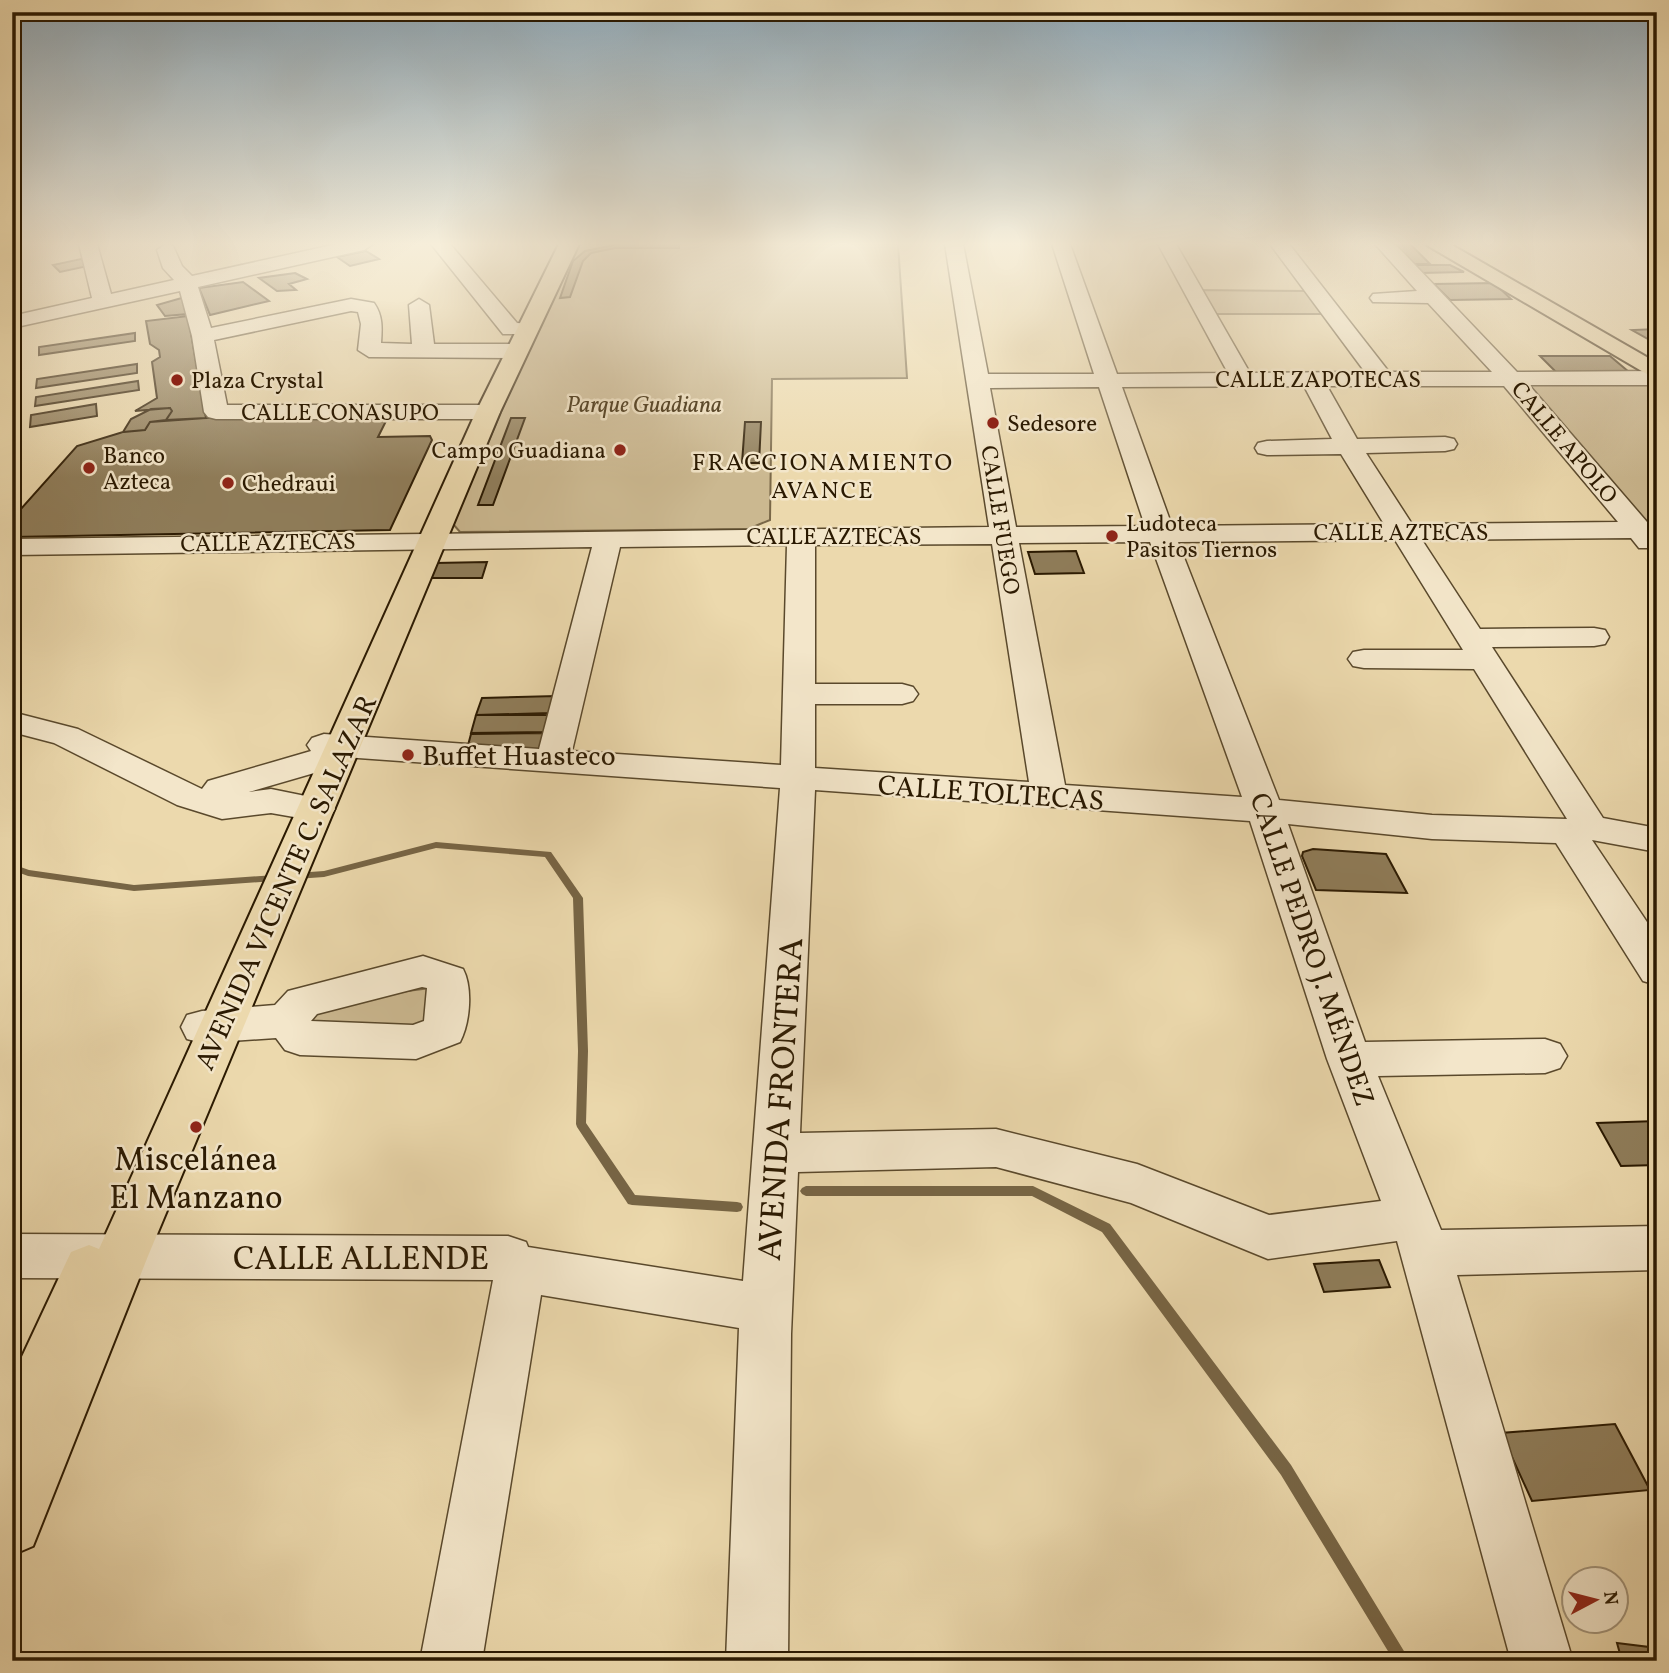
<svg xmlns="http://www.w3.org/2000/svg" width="1669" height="1673" font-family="Vollkorn,serif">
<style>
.green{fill:#cbb890;stroke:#7a6848;stroke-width:2}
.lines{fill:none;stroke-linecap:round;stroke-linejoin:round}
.stream{fill:#776545;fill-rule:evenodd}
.building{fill:#8f7d5a;stroke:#2a1901;stroke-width:2}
.minor-casing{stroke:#5a492c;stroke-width:3}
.major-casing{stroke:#2a1901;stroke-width:4}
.minor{fill:#f3e6ca;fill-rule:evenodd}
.major{fill:#ecd9ad;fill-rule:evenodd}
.rail{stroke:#2a1901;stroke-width:2.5;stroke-dasharray:7 7;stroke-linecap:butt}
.poi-dot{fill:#8f2418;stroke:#f3e6ca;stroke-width:2.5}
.labels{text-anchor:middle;stroke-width:5;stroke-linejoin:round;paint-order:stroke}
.far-street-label{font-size:23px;fill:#2a1901;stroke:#f3e6ca}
.far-poi-label{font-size:23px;fill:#2a1901;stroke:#f3e6ca;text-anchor:start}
.far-park-label{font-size:23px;font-style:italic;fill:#5a492c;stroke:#f3e6ca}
.far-neighbourhood-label{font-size:24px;letter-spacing:2px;fill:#2a1901;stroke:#f3e6ca}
.poi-label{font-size:28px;fill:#2a1901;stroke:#f3e6ca;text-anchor:start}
.street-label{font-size:28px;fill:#2a1901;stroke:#f3e6ca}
.near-street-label{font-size:33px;fill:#2a1901;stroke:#f3e6ca}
.near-poi-label{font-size:33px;fill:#2a1901;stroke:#f3e6ca}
</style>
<rect width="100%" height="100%" fill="#ecd9ad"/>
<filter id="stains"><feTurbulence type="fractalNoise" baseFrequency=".00286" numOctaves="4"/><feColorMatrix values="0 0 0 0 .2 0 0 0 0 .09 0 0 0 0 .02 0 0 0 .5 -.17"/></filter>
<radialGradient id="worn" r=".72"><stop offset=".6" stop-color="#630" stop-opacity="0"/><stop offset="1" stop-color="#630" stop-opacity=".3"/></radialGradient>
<path class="green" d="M580,244H898L907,378L772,379L770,520L748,529L460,532L453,524L572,247Z
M1196,290L1312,291L1327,314H1210Z
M1521,381L1657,384V524L1638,518Z
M438,987L430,1028L319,1025L311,1019L312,1009L392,993Z"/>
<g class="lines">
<path class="stream" d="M436,842L551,852L583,898L588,1051L586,1123L635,1195L737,1202L741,1203L743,1207L741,1211L737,1212L632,1205L628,1204L577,1127L576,1124L578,1051L573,898L545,857L436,848L324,877L296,879L291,876L296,873L324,871Z
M12,864L29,870L134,885L275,875L280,878L275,881L134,891L28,876L12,870Z
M806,1186H1033L1110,1224L1291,1465L1410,1661H1394L1281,1475L1102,1232L1032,1196H806L802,1194L800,1191L802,1188Z"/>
</g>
<path class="building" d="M679,244V248H615L591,253L583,261L570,297L560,298L573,261L585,251L619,244Z
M1393,244H1410L1430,264H1412Z
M366,251L379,259L350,266L337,257Z
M81,259L88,266L60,272L53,265Z
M1413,265H1450L1464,272L1421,273Z
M295,273L307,279L289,284L296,290L277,291L259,278Z
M243,282L269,301L210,315L199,288Z
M1494,283L1511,299L1450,300L1434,284Z
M185,297L188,314L165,316L157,305Z
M188,316L206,418L166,420L172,411L170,408L135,411L157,398L152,362L160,357L159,350L150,344L146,321Z
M1657,329V344L1632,330Z
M135,333V341L39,355V347Z
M1540,356H1610L1629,372L1557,373Z
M137,364V373L36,388L37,379Z
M138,381L139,390L35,406L36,397Z
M96,404L97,416L30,427L31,415Z
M170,408L172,411L166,420L150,422L145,430L123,432L131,419L151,409Z
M388,417L378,437L430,436L432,440L390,530L12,537V519L77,446L123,432L145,430L150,422L206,418Z
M511,418H525L493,505H478Z
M745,422H761L759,463H742Z
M1076,551L1084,573L1035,574L1028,552Z
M487,562L482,578H430L435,563Z
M556,696L551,713L476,715L482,698Z
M476,715H550L546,732L471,733Z
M544,733L541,749H467L471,734Z
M1313,849L1386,854L1407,893L1316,890L1302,856L1303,852Z
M1657,1121V1165L1621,1166L1597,1123Z
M1379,1260L1390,1287L1324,1292L1314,1264Z
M1615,1424L1650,1490L1532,1501L1501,1433Z
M1617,1643L1657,1648V1661H1622Z"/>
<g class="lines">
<g class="minor-casing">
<path id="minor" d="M79,244H97L111,294L174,280L163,268L157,250L166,244L173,246L182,266L192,276L337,244H373L364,250L198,287L211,328L351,299L374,303C383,316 382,328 381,343L412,344L409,305L419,299L429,305L434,344H516L527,351L516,358L369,357L358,350L361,324L358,312L351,311L214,340L227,405H488L496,407L500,412L496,417L488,419H216L208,417L204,412L192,336L180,291L12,328V316L92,298Z
M431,244H450L517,323L534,324L537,329L534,334H503Z
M945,244H963L988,374H1094L1052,244H1070L1117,374L1228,373L1158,244H1176L1250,373L1365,372L1270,244H1289L1389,372H1492L1428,303L1373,302L1370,298L1373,294L1417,291L1375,244H1395L1517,372L1657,371V385H1529L1647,522H1657V548H1639L1631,538L1422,540L1480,629L1594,628L1605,630L1609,637L1605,644L1594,646L1492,647L1603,818L1657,828V852L1592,840L1657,937V985L1643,981L1556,843L1432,839L1288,824L1365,1042L1545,1039L1560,1044L1567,1056L1560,1068L1545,1073L1378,1076L1441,1230L1657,1226V1270L1457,1275L1573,1661H1511L1397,1241L1268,1259L1131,1203L996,1167L798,1172L791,1334L788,1661H726L739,1328L541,1295L482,1661H420L493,1280L12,1278V1234L508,1236L526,1242L528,1247L743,1281L780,788L330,756L333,761L328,769L249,792L271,789L330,801L335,809L330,817L317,821L271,813L222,819L177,805L54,743L12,732V712L78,729L202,789L208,781L311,751L307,745L312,738L324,734L539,749L592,547L12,555V539L989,527ZM1304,386L1332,439L1267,441L1258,443L1255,448L1258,453L1267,455L1341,454L1384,524L1172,526L1122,387ZM1327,386H1504L1618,522L1412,524L1366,453L1445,451L1454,449L1457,444L1454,439L1445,437L1357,439ZM1099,387L1145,526L1016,527L990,388ZM1395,540L1463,650H1364L1353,652L1348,659L1353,666L1364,668L1474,669L1567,819L1432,815L1279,800L1178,542ZM1150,542L1242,797L1065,785L1019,543ZM992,544L1029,782L815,768V704H902L913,701L918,694L913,687L902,684H815V545ZM787,545L781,765L572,751L620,547ZM815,790L1250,821L1327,1059L1381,1201L1269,1215L1137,1164L996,1129L800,1133Z
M423,956L463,969C473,988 470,1023 460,1042L416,1059L300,1055L285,1050L276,1038L202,1043L187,1039L181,1027L187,1015L202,1011L275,1005L288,991ZM422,987L427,988L424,1021L413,1025L311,1021L317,1014Z"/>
</g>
<g class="major-casing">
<path id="major" d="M559,244H579L500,412L148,1256L33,1546L12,1555V1378L71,1252L89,1245L99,1249L476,412Z
M1425,244H1450L1657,363V380Z"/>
</g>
<use href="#minor" class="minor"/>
<use href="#major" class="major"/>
<path class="rail" d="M1649,244L1657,252"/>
</g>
<linearGradient id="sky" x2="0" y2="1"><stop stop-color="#8fa9b9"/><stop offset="0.51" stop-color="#f6eeda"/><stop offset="1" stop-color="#f6eeda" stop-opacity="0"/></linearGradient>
<rect width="1669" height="478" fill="url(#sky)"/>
<g class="poi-dot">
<circle cx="177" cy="380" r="7"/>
<circle cx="993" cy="423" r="7"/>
<circle cx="620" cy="450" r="7"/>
<circle cx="89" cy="468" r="7"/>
<circle cx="228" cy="483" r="7"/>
<circle cx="1112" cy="536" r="7"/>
<circle cx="408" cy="755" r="7"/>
<circle cx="196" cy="1127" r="7"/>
</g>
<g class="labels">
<g class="far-street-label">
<text x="1318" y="387">CALLE ZAPOTECAS</text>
<text x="340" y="420">CALLE CONASUPO</text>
<text transform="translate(1565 442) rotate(50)" y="8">CALLE APOLO</text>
<text transform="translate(1001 520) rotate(81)" y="8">CALLE FUEGO</text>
<text x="1401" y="540">CALLE AZTECAS</text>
<text x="834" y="544">CALLE AZTECAS</text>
<text transform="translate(268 542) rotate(-1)" y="8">CALLE AZTECAS</text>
</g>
<g class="far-poi-label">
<text x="191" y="388">Plaza Crystal</text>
<text x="1007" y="431">Sedesore</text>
<text x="606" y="458" text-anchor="end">Campo Guadiana</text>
<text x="103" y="463">Banco<tspan x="103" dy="26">Azteca</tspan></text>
<text x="242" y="491">Chedraui</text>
<text x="1126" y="531">Ludoteca<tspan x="1126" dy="26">Pasitos Tiernos</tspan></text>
</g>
<g class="far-park-label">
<text x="644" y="412">Parque Guadiana</text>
</g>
<g class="far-neighbourhood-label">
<text x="823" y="470">FRACCIONAMIENTO<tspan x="823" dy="28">AVANCE</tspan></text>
</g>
<g class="poi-label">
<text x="422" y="765">Buffet Huasteco</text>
</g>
<g class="street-label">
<text transform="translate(991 792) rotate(4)" y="10">CALLE TOLTECAS</text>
<text transform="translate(285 882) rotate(-66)" y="10">AVENIDA VICENTE C. SALAZAR</text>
<text transform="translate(1313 949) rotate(71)" y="10">CALLE PEDRO J. MÉNDEZ</text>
</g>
<g class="near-street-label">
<text transform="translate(779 1099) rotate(-86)" y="12">AVENIDA FRONTERA</text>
<text x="361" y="1269">CALLE ALLENDE</text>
</g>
<g class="near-poi-label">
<text x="196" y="1170">Miscelánea<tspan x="196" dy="38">El Manzano</tspan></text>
</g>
</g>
<rect width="1669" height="1673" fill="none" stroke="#ecd9ad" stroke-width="42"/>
<rect x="14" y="14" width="1641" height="1645" fill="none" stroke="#2a1901" stroke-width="3.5"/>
<rect x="21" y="21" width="1627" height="1631" fill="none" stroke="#2a1901" stroke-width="2"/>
<g transform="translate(1595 1600) rotate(83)"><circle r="33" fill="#f3e6ca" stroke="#a3947a" stroke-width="2"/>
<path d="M0-5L12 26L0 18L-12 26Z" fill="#8f2418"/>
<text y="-10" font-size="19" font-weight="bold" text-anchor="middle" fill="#2a1901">N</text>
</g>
<rect width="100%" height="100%" filter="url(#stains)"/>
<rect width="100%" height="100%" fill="url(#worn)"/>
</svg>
